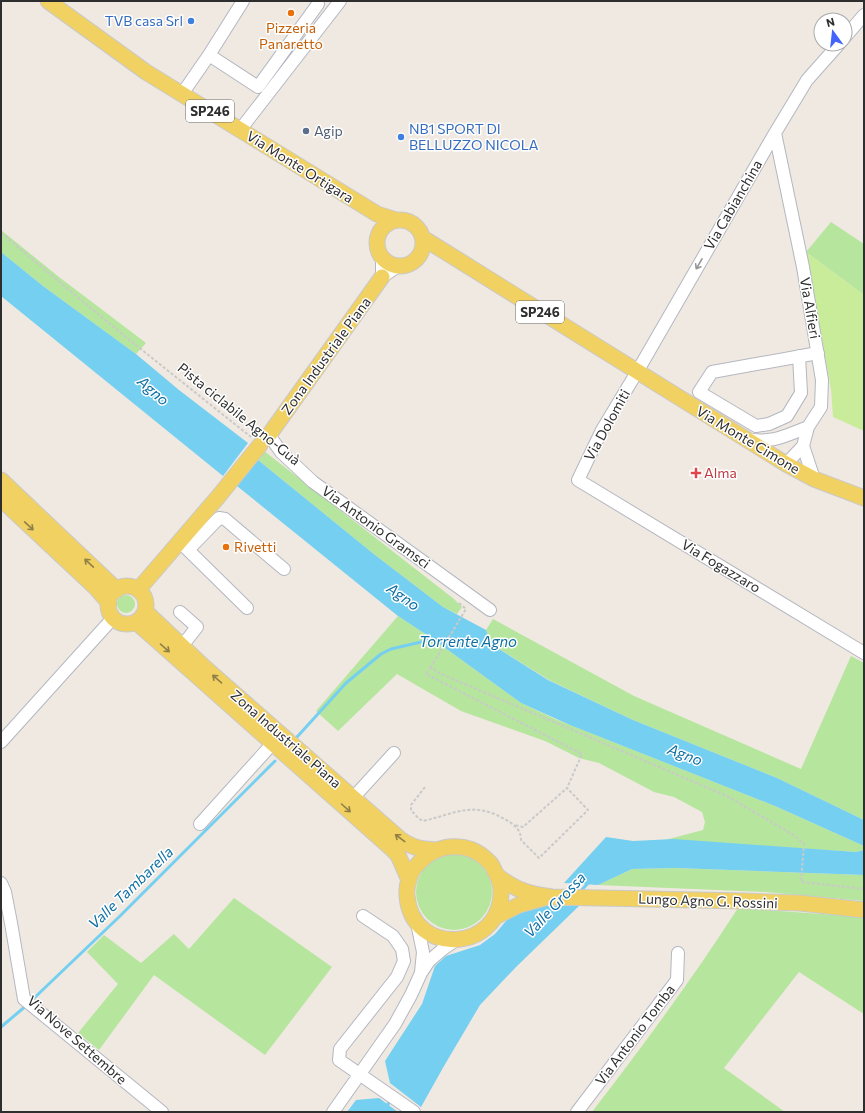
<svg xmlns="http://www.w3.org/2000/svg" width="865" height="1113" font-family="Commissioner,sans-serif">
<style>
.green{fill:#b6e59e}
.pitch{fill:#c9ec9a}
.water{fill:#75cff0}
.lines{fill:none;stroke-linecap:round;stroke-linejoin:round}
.stream{stroke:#75cff0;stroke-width:3}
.minor-casing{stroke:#b4b7c1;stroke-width:14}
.major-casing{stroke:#c9c9c9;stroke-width:17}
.path{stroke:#c9c9c9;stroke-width:2;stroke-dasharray:3 2;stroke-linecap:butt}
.minor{stroke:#fff;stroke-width:12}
.major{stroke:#f2d163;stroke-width:15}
.oneway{stroke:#969696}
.oneway2{stroke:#908048}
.food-dot{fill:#e8710a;stroke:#fff;stroke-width:1.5}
.shop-dot{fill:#3f7fe0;stroke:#fff;stroke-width:1.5}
.service-dot{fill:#5c6f8a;stroke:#fff;stroke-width:1.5}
.health-dot{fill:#e0444e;stroke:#fff;stroke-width:1.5}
.labels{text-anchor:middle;stroke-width:3;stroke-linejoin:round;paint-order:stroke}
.shield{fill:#fff;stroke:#6d6d6d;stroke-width:1}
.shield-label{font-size:13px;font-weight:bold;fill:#2e2e2e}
.shop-label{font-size:14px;fill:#366cbe;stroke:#fff;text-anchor:end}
.food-label{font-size:14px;fill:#c56008;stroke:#fff}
.service-label{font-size:14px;fill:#4e5e75;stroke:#fff;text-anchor:start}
.street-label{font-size:14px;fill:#2e2e2e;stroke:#fff}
.health-label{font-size:14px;fill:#be3a42;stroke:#fff;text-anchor:start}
.water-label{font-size:15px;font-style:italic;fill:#0d6fa3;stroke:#fff}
</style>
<rect width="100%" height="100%" fill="#efe9e1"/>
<path class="green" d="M831,222L864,244V295L806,252Z
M1,230L59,277L146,343L136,354L43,286L1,252Z
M264,451L454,599L462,607L457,614L443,607L375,555L258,460Z
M117 604a9 9 0 1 1 18 0a9 9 0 1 1-18 0Z
M398,616L430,637L521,703L555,719L775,806L864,846V850L856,852L665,840L703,830L705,822L702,812L674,797L654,792L599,763L579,758L545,741L461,711L397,674L338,731L316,711Z
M493,619L634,696L801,769L851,656L864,663V820L777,778L633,720L549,680L491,644L486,630Z
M416 892a38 38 0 1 1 76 0a38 38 0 1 1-76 0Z
M676,868L864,875V901L765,892L598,885L632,869Z
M234,898L332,967L265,1055L154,975L99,1050L78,1033L118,984L87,952L104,935L141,963L174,934L189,949Z
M738,908L864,917V1014L799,972L724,1068L785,1112H592C643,1046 693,978 738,908Z"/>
<path class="pitch" d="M806,252L864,295V431L833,417L831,389Z"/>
<path class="water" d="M1,252L43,286L136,354L179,390L248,443L223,476L1,296Z
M258,460L375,555L443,607L486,630L491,644L548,680L633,720L777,778L864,820V846L775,806L570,725L521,703L430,637L398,616L237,486Z
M606,837L633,841L674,839L856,852L864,850V875L676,868L632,869L598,885L564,883Z
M538,906H579L516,967L480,1005L444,1066L421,1107L390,1083L385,1061L422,1004L435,966L446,956L480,945L495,934L506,921L519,910Z
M379,1098L398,1112H347L356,1100Z"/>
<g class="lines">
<path class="stream" d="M297,737L346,683L381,654L391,649L421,642L434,636
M579,893L589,882
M31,1001L119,917L275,761
M1,1027L27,1005
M382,1112L392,1099"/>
<g class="minor-casing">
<path id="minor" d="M845,37L864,15
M839,44L807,80L775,133L637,372L602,430L578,480L864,653
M209,55L258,87L318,4
M182,94L209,55L243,1
M240,130L340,1
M775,133L803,267L822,380L821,407L808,427L803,446L814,479
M382,277V257
M382,277L398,266
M799,356L801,393L787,416L769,424L756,426L699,392L712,372L818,353
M746,439C771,444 785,436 808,427
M264,440L269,435L281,452L313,482L490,610
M786,464L803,446
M182,544L247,608
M188,550L219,518L225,519L284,569
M180,612L197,627L182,646
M1,742L113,618
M353,798L394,753
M200,824L273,743
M1,883L5,892L11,923L24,999L162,1112
M363,916L393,936L402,949L404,961L397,977L340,1049L339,1060L414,1112
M417,923L423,952L421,972
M333,1112L395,1024L411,995L421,973L429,961L443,949L456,940
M577,1112L677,980L678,953"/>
</g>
<g class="major-casing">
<path id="major" d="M48,1L146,72L377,214L396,220
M377 243a23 23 0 1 1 46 0a23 23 0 1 1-46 0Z
M423,238L786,464L814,479L864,498
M269,435L382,277
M1,480L117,590
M1,499L95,587L109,603
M108 605a19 19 0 1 1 38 0a19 19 0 1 1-38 0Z
M138,590L218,497L260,445
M145,611L204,667L400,839C413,848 420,849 436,850
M136,622L392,849L398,855L409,880
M497,875C499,880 501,885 501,890C503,952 412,958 407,896C406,885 410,872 417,865C428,852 443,845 460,847C472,848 483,855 491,864C494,868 495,874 499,877C517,891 530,894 552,897L744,901L800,903L864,910
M495,917L519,905L544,898"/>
</g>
<path class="path" d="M1,233L122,334L251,437
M459,603L466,609L431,667L439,673L727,796L792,834L804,844L801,882L864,889
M431,667L426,674L582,754L567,788
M425,787L411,805V810L418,818L423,821C458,813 473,800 508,821C516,826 521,831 521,840L539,858L588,810L567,788L523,827L515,825"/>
<use href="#minor" class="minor"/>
<use href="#major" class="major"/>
</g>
<defs><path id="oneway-shaft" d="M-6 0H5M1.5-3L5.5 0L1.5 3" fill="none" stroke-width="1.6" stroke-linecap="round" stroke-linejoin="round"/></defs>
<use class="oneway" href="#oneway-shaft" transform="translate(699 264) rotate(120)"/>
<g class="oneway2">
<use href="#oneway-shaft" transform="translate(29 526) rotate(43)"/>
<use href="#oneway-shaft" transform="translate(89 563) rotate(-137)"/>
<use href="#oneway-shaft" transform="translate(165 648) rotate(41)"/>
<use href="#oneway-shaft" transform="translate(217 679) rotate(-139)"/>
<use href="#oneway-shaft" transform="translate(346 808) rotate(42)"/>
<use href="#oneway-shaft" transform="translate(400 838) rotate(-143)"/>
</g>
<g class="food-dot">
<circle cx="291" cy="13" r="4"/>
<circle cx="226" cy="547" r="4"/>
</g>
<g class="shop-dot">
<circle cx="191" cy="21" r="4"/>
<circle cx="401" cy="137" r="4"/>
</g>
<circle class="service-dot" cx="306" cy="131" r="4"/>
<path class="health-dot" d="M694 467h4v4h4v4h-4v4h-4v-4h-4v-4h4z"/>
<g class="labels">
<g class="shield">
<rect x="186" y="100" width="48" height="22" rx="3"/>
<rect x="516" y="301" width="48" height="22" rx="3"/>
</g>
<g class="shield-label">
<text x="210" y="116">SP246</text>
<text x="540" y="317">SP246</text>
</g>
<g class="shop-label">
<text x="183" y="26">TVB casa Srl</text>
<text x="409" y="134" text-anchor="start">NB1 SPORT DI<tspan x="409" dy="16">BELLUZZO NICOLA</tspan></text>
</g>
<g class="food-label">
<text x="291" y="33">Pizzeria<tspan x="291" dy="16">Panaretto</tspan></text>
<text x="234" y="552" text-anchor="start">Rivetti</text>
</g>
<g class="service-label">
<text x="314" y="136">Agip</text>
</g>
<g class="street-label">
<text transform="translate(300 167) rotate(32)" y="5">Via Monte Ortigara</text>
<text transform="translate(733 205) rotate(-60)" y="5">Via Cabianchina</text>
<text transform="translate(810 308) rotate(80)" y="5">Via Alfieri</text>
<text transform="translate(326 356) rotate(-54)" y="5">Zona Industriale Piana</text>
<text transform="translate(239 414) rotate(39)" y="5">Pista ciclabile Agno-Guà</text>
<text transform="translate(607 425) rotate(-61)" y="5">Via Dolomiti</text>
<text transform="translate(748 440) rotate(31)" y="5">Via Monte Cimone</text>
<text transform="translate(376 527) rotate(36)" y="5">Via Antonio Gramsci</text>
<text transform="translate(721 566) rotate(31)" y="5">Via Fogazzaro</text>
<text transform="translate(286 739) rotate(41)" y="5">Zona Industriale Piana</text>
<text transform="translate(708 901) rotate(2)" y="5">Lungo Agno G. Rossini</text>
<text transform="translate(635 1035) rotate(-53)" y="5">Via Antonio Tomba</text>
<text transform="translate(77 1040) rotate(41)" y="5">Via Nove Settembre</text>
</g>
<g class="health-label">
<text x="704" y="478">Alma</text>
</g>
<g class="water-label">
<text transform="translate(153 391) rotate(41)" y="5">Agno</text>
<text transform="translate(403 597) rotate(35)" y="5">Agno</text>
<text x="468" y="647">Torrente Agno</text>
<text transform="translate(685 755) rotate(21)" y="5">Agno</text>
<text transform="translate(131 888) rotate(-44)" y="5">Valle Tambarella</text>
<text transform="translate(555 905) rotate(-47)" y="5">Valle Grossa</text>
</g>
</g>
<rect width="865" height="1113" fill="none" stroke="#2e2e2e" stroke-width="4"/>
<g transform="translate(833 32) rotate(345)"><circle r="19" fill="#ffffff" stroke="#ababab"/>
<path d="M0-3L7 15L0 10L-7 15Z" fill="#4264fb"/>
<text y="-6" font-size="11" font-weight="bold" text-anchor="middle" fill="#2e2e2e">N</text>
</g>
</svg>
